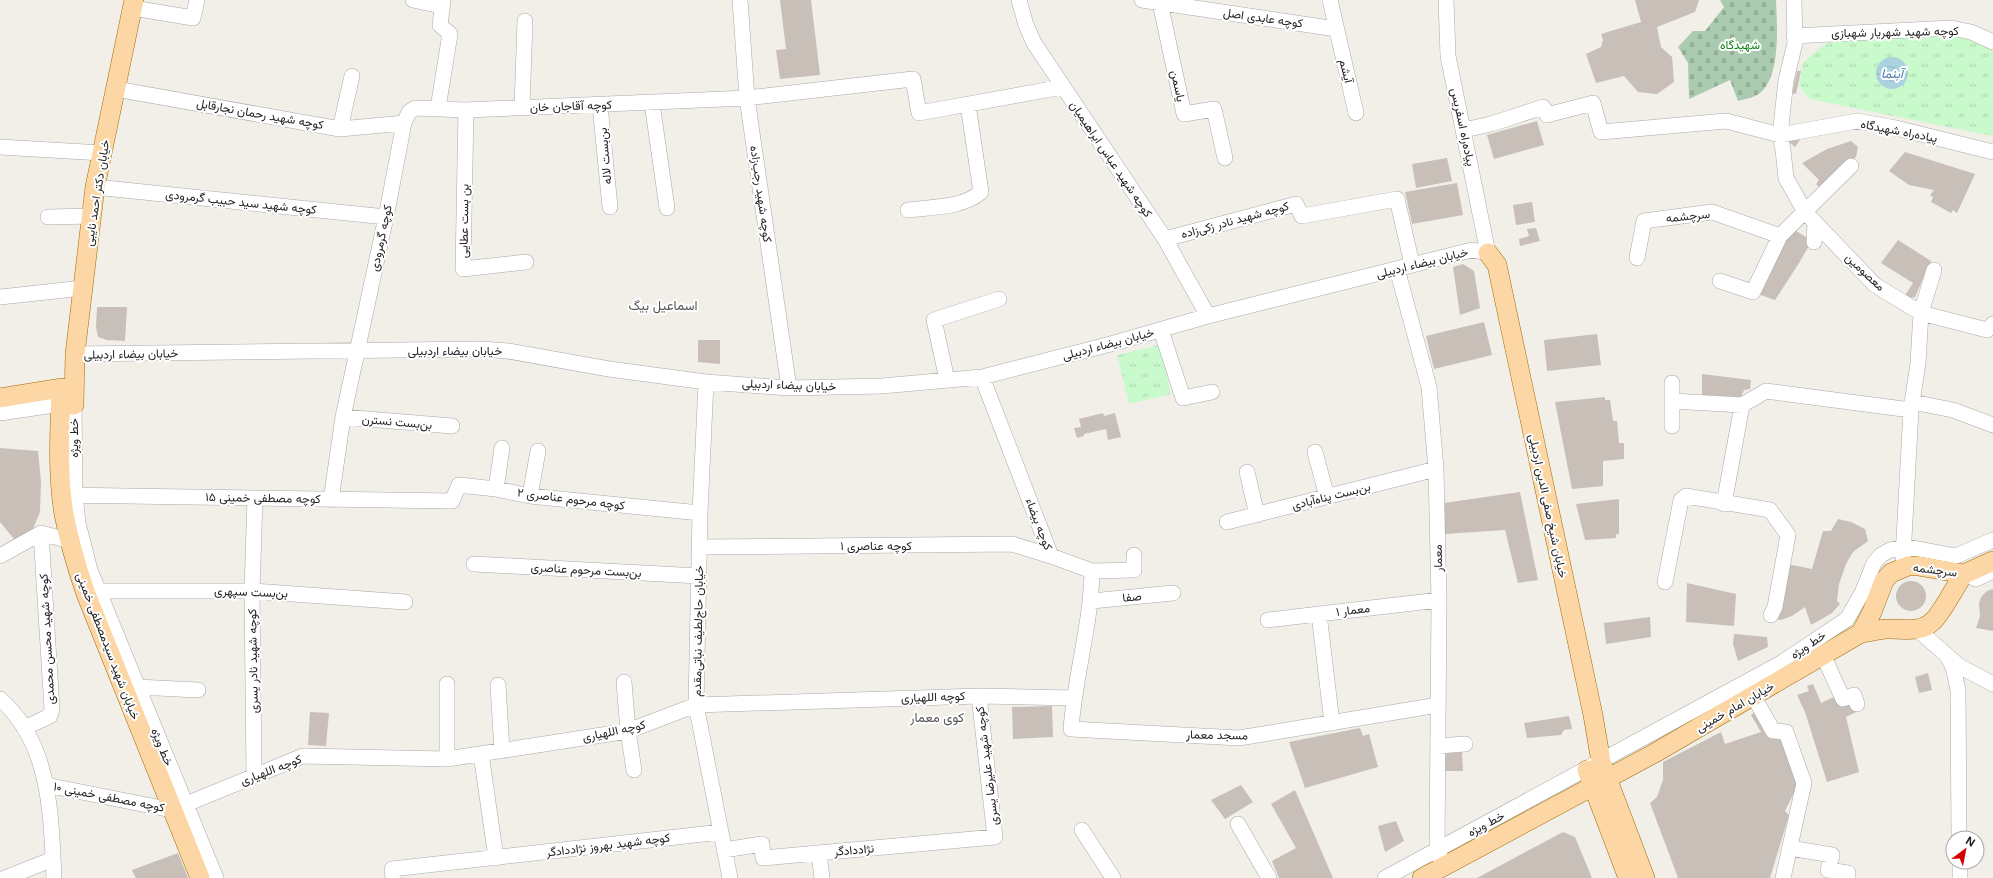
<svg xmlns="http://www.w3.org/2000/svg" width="1993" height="878" font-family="Inter,Vazirmatn,sans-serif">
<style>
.cemetery{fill:url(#cemetery-stones)}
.park{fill:url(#park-tufts);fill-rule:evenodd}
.water{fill:url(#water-ripples)}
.building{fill:#c7bfb8}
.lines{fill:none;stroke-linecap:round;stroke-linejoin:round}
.minor-casing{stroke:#a9a9a9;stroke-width:16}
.major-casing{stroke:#a06b00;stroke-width:20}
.minor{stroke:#fff;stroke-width:15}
.major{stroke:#fcd6a4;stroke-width:19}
.labels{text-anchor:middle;stroke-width:4;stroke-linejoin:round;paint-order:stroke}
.street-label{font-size:12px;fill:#222;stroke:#fff}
.park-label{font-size:12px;fill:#0c8416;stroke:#fff}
.water-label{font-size:13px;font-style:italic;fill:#4a7aab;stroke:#fff}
.neighbourhood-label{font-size:13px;fill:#555;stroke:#fff}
</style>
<defs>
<pattern id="cemetery-stones" width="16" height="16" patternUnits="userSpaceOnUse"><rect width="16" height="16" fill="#aacbaf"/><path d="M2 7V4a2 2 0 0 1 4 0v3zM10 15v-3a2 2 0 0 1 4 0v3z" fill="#92ae96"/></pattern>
<pattern id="park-tufts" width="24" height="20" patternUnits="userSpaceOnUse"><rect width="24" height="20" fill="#c8facc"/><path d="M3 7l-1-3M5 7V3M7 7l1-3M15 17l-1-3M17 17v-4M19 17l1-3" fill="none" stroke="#acd6af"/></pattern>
<pattern id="water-ripples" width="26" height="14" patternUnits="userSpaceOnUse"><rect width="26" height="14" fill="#aad3df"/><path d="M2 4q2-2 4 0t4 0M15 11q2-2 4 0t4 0" fill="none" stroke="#92b5bf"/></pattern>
</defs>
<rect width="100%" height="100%" fill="#f2efe9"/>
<path class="cemetery" d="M1720,0H1776C1777,25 1781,74 1761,92C1757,97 1745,99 1738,101L1730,80L1689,99L1688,63L1678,47L1693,31H1705L1724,7Z"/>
<path class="park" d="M1965,35L1993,48V136L1809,99L1799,86L1803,63L1821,47L1838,39ZM1877,79L1904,85C1894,92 1884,90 1877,79Z
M1159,345L1171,394L1129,404L1117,355Z"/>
<path class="water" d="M1876 73a16 16 0 1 1 32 0a16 16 0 1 1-32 0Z"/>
<path class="building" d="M780,0H811L820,75L780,79L776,50L786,49Z
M1635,0H1699L1695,12L1657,27L1661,47L1672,57L1674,82L1657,94L1638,92L1624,76L1596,83L1586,54L1601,47L1603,40L1601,34L1641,22Z
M1797,71H1801L1796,94L1792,93Z
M1537,121L1544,145L1494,159L1487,135Z
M1798,139L1800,140L1795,147L1789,142L1790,140Z
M1851,141L1858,147L1856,157L1845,165L1821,189L1816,184L1819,180L1802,163L1827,149Z
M1905,152L1975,174L1957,213L1953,210L1951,213L1931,202L1933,197L1930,195L1934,190L1909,185L1889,171Z
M1447,158L1452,181L1416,188L1412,164Z
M1457,183L1463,215L1412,224L1405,192Z
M1532,202L1535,222L1516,225L1513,205Z
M1536,228L1540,241L1520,246L1519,239L1529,236L1527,229Z
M1793,229L1809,239L1810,244L1799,263L1775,300L1755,293L1775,251Z
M1898,240L1931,261L1915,297L1907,299L1904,297L1913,283L1881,263Z
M1463,264L1474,271L1480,308L1460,315L1453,267Z
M97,307H127L125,341L107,340L98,337L96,327Z
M1484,322L1492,355L1434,369L1426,336Z
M1597,334L1601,365L1547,371L1544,340Z
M698,340H720V364L698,362Z
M1702,374L1751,380L1750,389L1744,390L1741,397L1702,395Z
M1605,397V400H1610L1613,421H1617L1619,443H1624V459L1603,461V486L1572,489L1555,402Z
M1103,413L1104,416L1115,413L1121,437L1108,440L1106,429L1084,434V436L1077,438L1074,428L1081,427L1079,419Z
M0,448L38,451L41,482L40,512L33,529L14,539L0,522Z
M1520,492L1538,580L1518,583L1505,530L1445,534L1444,503Z
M1619,499V534H1616V538L1585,540L1576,504Z
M1838,519L1851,522L1865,529L1868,541L1853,552L1846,564L1839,584L1837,601L1840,604L1832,613L1811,625L1805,607L1792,616L1781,620L1776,619L1787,564L1812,569L1823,531H1831Z
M1896 596a15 15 0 1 1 30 0a15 15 0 1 1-30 0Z
M1687,583L1736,594L1734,626L1686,622Z
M1993,589V631L1976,628L1980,616L1979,603L1981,597L1987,591Z
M1650,617L1651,637L1606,644L1604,623Z
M1734,634L1767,637L1768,647L1738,661L1733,644Z
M1928,673L1932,690L1919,693L1915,677Z
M1813,684L1821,703L1834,697L1849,698L1856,712L1846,717L1859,772L1827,782L1805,712L1797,695L1809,691L1807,686Z
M1052,706L1053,737L1013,739L1012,707Z
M1757,710L1782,734L1800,781L1785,811L1789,815L1770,878H1678L1650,803L1657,797L1663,780V762L1721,732L1725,744L1761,732L1751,715Z
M310,712L329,713L326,746L308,745Z
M1569,716L1572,729L1564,730L1561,735L1527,738L1524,723Z
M1360,728L1363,736L1369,734L1378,767L1305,788L1289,742Z
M1462,752L1463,771H1444L1442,754Z
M1241,785L1253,802L1225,819L1211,800Z
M1295,790L1333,878H1279L1272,861L1296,848L1271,804Z
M1396,821L1404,841L1385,852L1378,826Z
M1563,832L1575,837L1592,878H1477Z
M178,853L188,878H136L132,870Z"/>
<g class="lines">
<g class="minor-casing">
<path id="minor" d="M413,0L441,6
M740,0L747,98L789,388
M1019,0L1026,25L1034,43L1165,239L1208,316
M1142,0L1336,29
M1330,0L1356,113
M1794,0L1795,43L1786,80L1780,135L1783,150L1786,178L1805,212L1875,285L1921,313L1918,363L1911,410L1903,557
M1160,3L1184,114L1214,109L1225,158
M133,8L193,18L197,0
M1794,36L1951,28L1971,32L1993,42
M116,89L340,129L404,123
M652,103L667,208
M600,105L610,207
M438,108L450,34L440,25L443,0
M522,108L525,21
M466,110L463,269L526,262
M340,129L352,76
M1464,130L1491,124L1543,107L1547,115L1593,103L1601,132L1726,121L1780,135L1857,121L1896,128L1993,152
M0,147L102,153
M95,187L386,217
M908,210C931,207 963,208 981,192L968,105
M48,217L92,216
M1165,239L1296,204L1302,216L1397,199L1412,264
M1814,242L1815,222
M1637,258L1644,221L1712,212L1780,236
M1397,269L1429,387L1436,469L1439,600L1437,851L1441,858
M1934,270L1921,313L1987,330L1993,324
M1720,281L1753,292L1780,236L1851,166
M0,297L83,288
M1161,330L1183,398L1212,392
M75,354L482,349L508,351L609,369L706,382L789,388L882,386L982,377L1107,345L1208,316L1472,250L1488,253L1448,56L1446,0
M982,377L1051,556L1092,571C1091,625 1075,675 1071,729L1239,738L1438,705
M947,380L934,320L999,299
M706,382L700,513L696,705L730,878
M1672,401L1742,405
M1912,402L1953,410L1993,425
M0,413L61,404L74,405L75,494L78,523L90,570L216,878
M343,417L452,426
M1672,426V383
M1315,452L1327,497
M1247,472L1257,515
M496,489L502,448
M62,495L452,501L459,485L496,489L530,496L700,513
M530,496L538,451
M331,500L343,417L386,217L404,123L409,112L415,108L466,110L747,98L913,79L919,113L1063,87
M1724,504L1742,405L1766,391L1911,410
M1227,522L1436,469
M700,547L1012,544L1051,556
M0,556L41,533L70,541
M474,564L699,576
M1092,571L1134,570V555
M1964,574L1976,579L1993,571
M1665,582L1681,500L1686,496L1770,510L1788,535L1775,607L1771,615
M89,594L98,591H252L405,602
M1092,601L1173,593
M1319,614L1332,723
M1268,620L1439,600
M1917,629L1959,666L1993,684
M1823,655L1843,699L1854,695L1857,704
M1947,656L1953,667L1958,690L1959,838
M624,682L628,731L634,770
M498,685L502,751
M129,690L137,687L198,690
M1754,697L1773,731L1786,732L1804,783L1783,878
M0,699C51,743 51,816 54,878
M24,728L50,716L52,709L41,533
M1438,746L1465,744
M481,754L496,858
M447,759V684
M254,776L252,591L255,498
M46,785L172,810L303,756L447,759L628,731L696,705L979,696L1073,698
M1238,824L1269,878
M1082,830L1113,878
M1790,848L1832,855L1828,870L1848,873V878
M724,850L762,844L763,858L995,837L979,696
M819,853L822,878
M1960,862V878
M5,878L53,859
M393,878L392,869L721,832
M1385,878L1781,663L1847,619L1862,593L1874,563L1881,555L1890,550L1908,547L1956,556L1993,540"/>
</g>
<g class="major-casing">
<path id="major" d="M1488,253L1497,265L1593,715L1601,762L1645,878
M61,388C60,429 57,473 64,514C69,541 77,568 86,594L200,878
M0,398L61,388L74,389
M74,405L75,354L95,187L134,0
M1964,574L1993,561
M1861,633L1872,612L1884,581L1891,573L1908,566H1918L1964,574
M1587,770L1628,878
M1422,878L1653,754L1861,633C1869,632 1877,630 1886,629C1902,628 1920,634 1933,621C1943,612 1955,586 1964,574"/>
</g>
<use href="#minor" class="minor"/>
<use href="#major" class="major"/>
</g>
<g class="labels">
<g class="street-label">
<text transform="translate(1263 18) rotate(8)" y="4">کوچه عابدی اصل</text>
<text transform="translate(1895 32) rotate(-1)" y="4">کوچه شهید شهریار شهبازی</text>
<text transform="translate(1346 71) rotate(76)" y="4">آیشم</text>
<text transform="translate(1178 86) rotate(78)" y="4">یاسمن</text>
<text transform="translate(571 106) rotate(-2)" y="4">کوچه آقاجان خان</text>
<text transform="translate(260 114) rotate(10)" y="4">کوچه شهید رحمان نجارقابل</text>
<text transform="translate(1463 127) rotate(78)" y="4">پیاده‌راه اسفریس</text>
<text transform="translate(1899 131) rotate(11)" y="4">پیاده‌راه شهیدگاه</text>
<text transform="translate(605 156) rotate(-95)" y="4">بن‌بست لاله</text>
<text transform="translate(1111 159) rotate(56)" y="4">کوچه شهید عباس ابراهیمیان</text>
<text transform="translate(97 193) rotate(-81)" y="4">خیابان دکتر احمد نایبی</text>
<text transform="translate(761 194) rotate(82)" y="4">کوچه شهید رجب‌زاده</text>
<text transform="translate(241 202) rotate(6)" y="4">کوچه شهید سید حبیب گرمرودی</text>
<text transform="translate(1688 216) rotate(-6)" y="4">سرچشمه</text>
<text transform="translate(1235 220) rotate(-15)" y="4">کوچه شهید نادر زکی‌زاده</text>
<text transform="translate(464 221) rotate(-89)" y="4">بن بست عطایی</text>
<text transform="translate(381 238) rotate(-78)" y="4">کوچه گرمرودی</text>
<text transform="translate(1422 263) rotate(-14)" y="4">خیابان بیضاء اردبیلی</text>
<text transform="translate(1865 272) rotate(43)" y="4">معصومین</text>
<text transform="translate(1108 344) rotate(-15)" y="4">خیابان بیضاء اردبیلی</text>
<text x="455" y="355">خیابان بیضاء اردبیلی</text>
<text transform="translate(131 354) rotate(-1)" y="4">خیابان بیضاء اردبیلی</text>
<text transform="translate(789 385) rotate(2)" y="4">خیابان بیضاء اردبیلی</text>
<text transform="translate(397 422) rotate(5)" y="4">بن‌بست نسترن</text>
<text transform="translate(74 438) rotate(-90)" y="4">خط ویژه</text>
<text transform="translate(1331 496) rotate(-14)" y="4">بن‌بست پناه‌آبادی</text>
<text transform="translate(263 498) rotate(1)" y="4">کوچه مصطفی خمینی ۱۵</text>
<text transform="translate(571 499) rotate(7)" y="4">کوچه مرحوم عناصری ۲</text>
<text transform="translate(1548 506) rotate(78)" y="4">خیابان شیخ صفی الدین اردبیلی</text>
<text transform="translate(1039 524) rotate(69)" y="4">کوچه بیضاء</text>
<text x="876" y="550">کوچه عناصری ۱</text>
<text transform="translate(1438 558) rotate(-91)" y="4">معمار</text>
<text transform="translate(586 570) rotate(3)" y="4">بن‌بست مرحوم عناصری</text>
<text transform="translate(1935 570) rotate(7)" y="4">سرچشمه</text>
<text transform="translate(251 592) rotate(2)" y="4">بن‌بست سپهری</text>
<text transform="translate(1132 597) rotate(-5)" y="4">صفا</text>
<text transform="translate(1353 610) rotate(-7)" y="4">معمار ۱</text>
<text transform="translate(698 631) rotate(-89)" y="4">خیابان حاج‌لطیف نباتی‌مقدم</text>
<text transform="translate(47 639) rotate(-93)" y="4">کوچه شهید محسن محمدی</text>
<text transform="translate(1808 645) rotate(-34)" y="4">خط ویژه</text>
<text transform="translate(108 646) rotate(69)" y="4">خیابان شهید سیدمصطفی خمینی</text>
<text transform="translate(253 661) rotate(-91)" y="4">کوچه شهید نادر یسری</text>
<text transform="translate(933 697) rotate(-2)" y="4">کوچه اللهیاری</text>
<text transform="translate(1735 707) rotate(-30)" y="4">خیابان امام خمینی</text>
<text transform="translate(614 731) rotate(-12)" y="4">کوچه اللهیاری</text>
<text transform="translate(1217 735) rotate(1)" y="4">مسجد معمار</text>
<text transform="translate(162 747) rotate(68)" y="4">خط ویژه</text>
<text transform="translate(987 766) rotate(-97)" y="4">کوچه شهید علیرضا یسری</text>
<text transform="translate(271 770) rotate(-21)" y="4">کوچه اللهیاری</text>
<text transform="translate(109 797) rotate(11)" y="4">کوچه مصطفی خمینی ۱۰</text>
<text transform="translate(1486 824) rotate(-28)" y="4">خط ویژه</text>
<text transform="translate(608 845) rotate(-7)" y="4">کوچه شهید بهروز نژاددادگر</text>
<text transform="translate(854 850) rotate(-5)" y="4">نژاددادگر</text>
</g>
<g class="park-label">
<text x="1740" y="49">شهیدگاه</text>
</g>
<g class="water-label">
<text x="1892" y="78">آبنما</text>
</g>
<g class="neighbourhood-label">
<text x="663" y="310">اسماعیل بیگ</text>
<text x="937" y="722">کوی معمار</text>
</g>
</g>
<g transform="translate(1965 850) rotate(32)"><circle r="19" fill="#ffffff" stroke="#a7a7a7"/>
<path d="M0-3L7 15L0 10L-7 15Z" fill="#d40000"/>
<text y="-6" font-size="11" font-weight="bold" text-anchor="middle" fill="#222222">N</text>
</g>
</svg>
